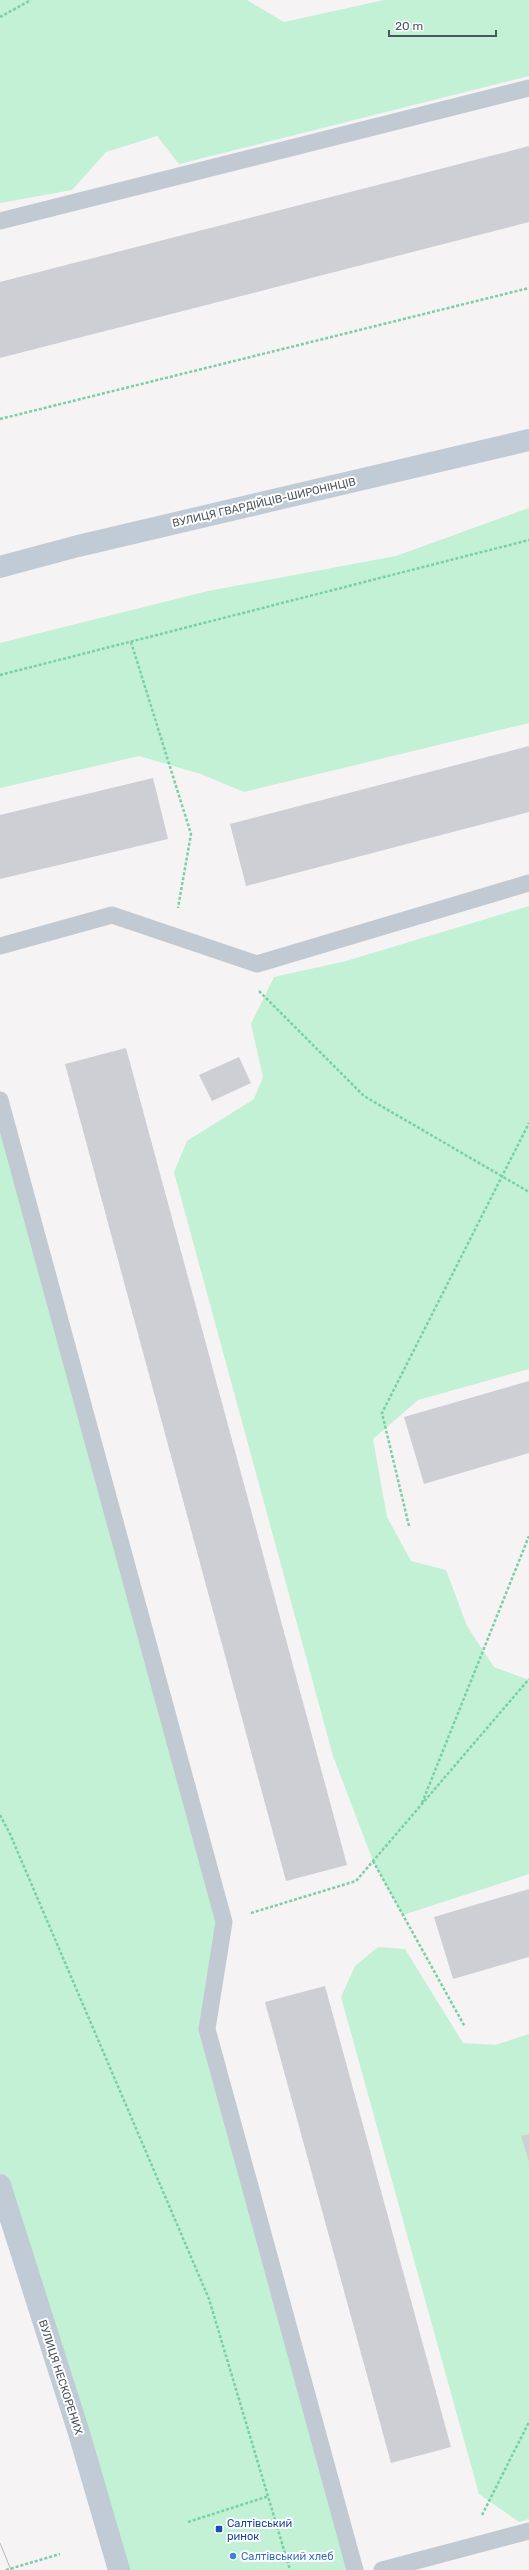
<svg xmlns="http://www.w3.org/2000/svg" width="529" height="2570" font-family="Rubik,sans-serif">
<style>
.green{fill:#c3f1d5}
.building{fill:#cdcfd5}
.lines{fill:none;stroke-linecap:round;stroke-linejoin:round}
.path{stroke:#7ad0a6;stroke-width:2.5;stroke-dasharray:3 2;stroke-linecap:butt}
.service{stroke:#c1cad2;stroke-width:17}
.secondary{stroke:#c1cbd6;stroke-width:22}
.tram{stroke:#b5b8bd;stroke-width:1}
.transit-dot{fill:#1a4fb4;stroke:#fff;stroke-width:1.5}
.shop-dot{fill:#3f7fe0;stroke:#fff;stroke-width:1.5}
.labels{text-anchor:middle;stroke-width:4;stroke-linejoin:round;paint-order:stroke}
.street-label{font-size:11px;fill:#4a5661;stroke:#fff}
.transit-label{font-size:11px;fill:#164399;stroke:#fff;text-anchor:start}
.shop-label{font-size:11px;fill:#366cbe;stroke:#fff;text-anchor:start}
</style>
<rect width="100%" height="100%" fill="#f5f3f3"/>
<path class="green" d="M0,0H247L284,22L384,0H529V76L179,164L157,136L106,152L72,190L0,203Z
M529,508V723L244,792L201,774L139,756L0,788V643L208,591L396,556Z
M529,906V1369L418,1400L373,1439L387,1517L411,1561L446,1570L467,1626L494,1667L529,1680V1874L403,1915L373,1861L333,1756L174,1172L187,1141L254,1099L263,1077L251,1024L274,977L346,961Z
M0,1100L224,1922L207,2029L355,2570H120L0,2185Z
M378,1947L405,1949L463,2043L495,2045L529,2034V2519L519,2522L479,2494L341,1997L355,1966Z"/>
<path class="building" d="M529,146V222L0,358V282Z
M529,746V812L246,886L230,824Z
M153,778L168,839L0,879V815Z
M126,1048L347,1865L286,1881L65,1064Z
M239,1057L251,1083L212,1101L199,1075Z
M529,1381V1453L424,1484L404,1417Z
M529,1889V1957L453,1979L434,1917Z
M325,1986L451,2447L391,2463L265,2002Z
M529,2134V2162L521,2136Z"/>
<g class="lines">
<path class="path" d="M0,17L31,0
M0,419L529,288
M131,642L191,834L178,908
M0,675L529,540
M259,991L364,1096L529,1192
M409,1526L382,1413L529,1123
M422,1803L529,1536
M0,1815L10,1834L209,2299L290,2570
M373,1861L465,2027
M251,1913L356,1881L529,1679
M482,2515L529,2422
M188,2522L269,2496
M6,2570L60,2554"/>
<path class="service" d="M0,221L529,88
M0,946L112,915L257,964L529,883
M0,1100L224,1922L207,2029L355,2570
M382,2570L529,2531"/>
<path class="secondary" d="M0,567L78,546L529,440
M0,2185L79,2433L119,2570"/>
<path class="tram" d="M0,2543L11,2570"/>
</g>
<rect class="transit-dot" x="215" y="2525" width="8" height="8" rx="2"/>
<circle class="shop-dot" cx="233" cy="2556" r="4"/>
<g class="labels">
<g class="street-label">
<text transform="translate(264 502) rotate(-13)" y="4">ВУЛИЦЯ ГВАРДІЙЦІВ-ШИРОНІНЦІВ</text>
<text transform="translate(61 2377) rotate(72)" y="4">ВУЛИЦЯ НЕСКОРЕНИХ</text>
</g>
<g class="transit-label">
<text x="227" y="2527">Салтівський<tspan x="227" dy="13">ринок</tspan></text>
</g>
<g class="shop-label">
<text x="241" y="2560">Салтівський хлеб</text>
</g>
</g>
<path d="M389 30v6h107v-6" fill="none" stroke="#4a5661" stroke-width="2"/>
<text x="395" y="30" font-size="12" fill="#4a5661" stroke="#ffffff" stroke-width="3" paint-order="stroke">20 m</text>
</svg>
